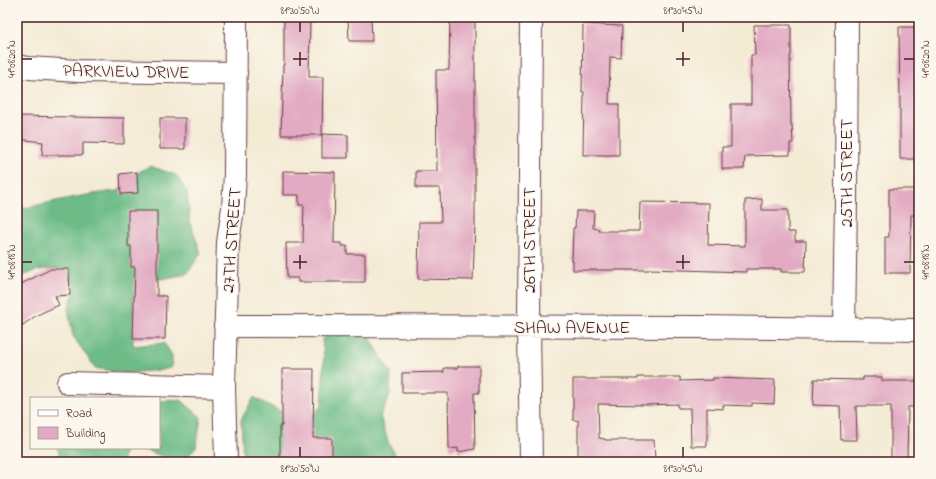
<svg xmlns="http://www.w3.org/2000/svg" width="936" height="479" font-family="'Indie Flower',sans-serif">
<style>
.forest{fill:#6dbc87;stroke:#5c6e59}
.building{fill:#e2aac3}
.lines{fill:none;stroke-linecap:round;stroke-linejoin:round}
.minor-casing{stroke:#643e44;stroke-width:24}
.minor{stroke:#fff;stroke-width:22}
.ticks{fill:none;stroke:#4a1f2b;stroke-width:1.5}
.labels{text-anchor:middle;stroke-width:3;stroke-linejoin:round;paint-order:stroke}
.street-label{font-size:18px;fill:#4a1f2b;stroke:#fbf7ec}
.neatline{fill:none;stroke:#4a1f2b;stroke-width:1.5}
.ticks-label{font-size:10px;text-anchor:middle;fill:#4a1f2b}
</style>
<rect width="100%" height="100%" fill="#fbf7ec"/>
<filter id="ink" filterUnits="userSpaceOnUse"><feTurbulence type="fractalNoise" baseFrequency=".025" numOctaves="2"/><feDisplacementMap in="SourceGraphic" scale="8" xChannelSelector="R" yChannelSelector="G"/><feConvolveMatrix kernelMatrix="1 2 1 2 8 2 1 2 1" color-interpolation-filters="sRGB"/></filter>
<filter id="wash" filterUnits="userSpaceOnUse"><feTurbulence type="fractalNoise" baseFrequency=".012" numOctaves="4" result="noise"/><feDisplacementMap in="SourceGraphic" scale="16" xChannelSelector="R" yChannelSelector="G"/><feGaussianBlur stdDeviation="0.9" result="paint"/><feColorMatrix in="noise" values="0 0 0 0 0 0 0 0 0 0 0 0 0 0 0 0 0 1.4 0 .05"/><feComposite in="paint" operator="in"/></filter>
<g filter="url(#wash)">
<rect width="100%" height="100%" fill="#f4ebd5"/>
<path class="forest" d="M150,166L176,175L187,192L190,222L201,253L187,274L141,283L133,295V346L164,343L172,355V367L162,370L125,373L95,368L73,336L68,309L76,288L61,268L38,270L17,278V210C51,202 84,194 118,191L132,176Z
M345,330L367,332L391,374L390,395L380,416L389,444L400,462H244L243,456L241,420L254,397C271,407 288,416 307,422L322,405L324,356L322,339Z
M181,400L201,417L196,448L182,462H179L145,450L124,451L123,462H62L57,448H159V401Z"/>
<g id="blocks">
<path class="building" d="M284,17H310L309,77H323L322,135H281L283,65H284Z
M348,17H371L372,41H349Z
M450,17H475V225L473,280L418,279L419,222H441L440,188H416V171H437L436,70H449Z
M583,24L622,26L621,58L610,57L609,104H619V155H583L584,92H582Z
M754,25H791V56H790L791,125H792L793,143H790V155L745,156L744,169H722V147H731V104H751V55H755Z
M899,27H919V159H900V108Z
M17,116L124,118V144L83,143V155H42L43,142L17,139Z
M160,118H185V149H160Z
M322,134L348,135V158H322Z
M283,171L335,172L334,243H342V246H347V254H365V282H298V278H287L286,243H303L304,205H299V195H283Z
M137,172L138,193L121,194L120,174Z
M889,189H915V215H911L910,273H885V237H889Z
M762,199V210H788V232H795V241H806L805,272H781V269H746V272L649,269V270H573V261L572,260L573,228H575L576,211H594L593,228L599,229V231H639L640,202L709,203L708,245L745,246V200Z
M128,211H157V296H166L165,339H133L135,267H131V246H128Z
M51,269H69L70,295L55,296L59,305L37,315L17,329V286Z
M458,366H479V393H474L475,449L458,452V448L449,449L448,393H402V373L444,372V368H458Z
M282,369H314L313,438H332V462H280V426H282Z
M638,377H680V381L713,380V378L775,380L774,404L752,403V406L723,405V409L707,408V446H691L690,408H678V404L645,405L598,404L599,438L605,439V440H654L655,462H578V420H573V379H638Z
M863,377H882V381H919V407H908L907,462H891V406H856L857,440H841L840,406L813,405L814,379L863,380Z"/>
</g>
</g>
<g filter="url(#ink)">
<use href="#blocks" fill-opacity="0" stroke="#643e44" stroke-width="1"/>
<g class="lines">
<g class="minor-casing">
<path id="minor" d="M531,17L529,327L531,462
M17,66L28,68L79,71L236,73
M225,326L701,327L919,330
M844,329L846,200L847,17
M68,383L224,387
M226,462L224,387L228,242L233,208L235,174L236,17"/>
</g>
<use href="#minor" class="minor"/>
</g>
</g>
<path class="ticks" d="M300,22V32M683,22V32M300,52V66M683,52V66M22,59H32M293,59H307M676,59H690M904,59H914M300,255V269M683,255V269M22,262H32M293,262H307M676,262H690M904,262H914M300,447V457M683,447V457"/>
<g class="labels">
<g class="street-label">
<text transform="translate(126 71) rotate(1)" y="6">PARKVIEW DRIVE</text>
<text transform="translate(846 173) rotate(-90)" y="6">25TH STREET</text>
<text transform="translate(231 240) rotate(-86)" y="6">27TH STREET</text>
<text transform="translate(529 240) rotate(-90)" y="6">26TH STREET</text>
<text x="572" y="333">SHAW AVENUE</text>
</g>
</g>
<rect width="936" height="479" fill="none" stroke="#fbf7ec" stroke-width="44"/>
<rect x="30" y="397" width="130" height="52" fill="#fbf7ec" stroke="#b4a19f"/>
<rect x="38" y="410" width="20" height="6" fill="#ffffff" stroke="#b4a19f"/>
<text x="66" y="417" font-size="12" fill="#4a1f2b">Road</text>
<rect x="38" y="427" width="20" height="12" fill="#e2aac3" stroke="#b4a19f"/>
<text x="66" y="437" font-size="12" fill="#4a1f2b">Building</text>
<rect x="22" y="22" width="892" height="435" class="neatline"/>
<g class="ticks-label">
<text x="300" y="14">81°30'50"W</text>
<text x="683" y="14">81°30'45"W</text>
<text transform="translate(11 59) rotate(-90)" y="4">41°08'20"N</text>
<text transform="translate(925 59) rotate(-90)" y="4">41°08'20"N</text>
<text transform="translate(11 262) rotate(-90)" y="4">41°08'18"N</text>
<text transform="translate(925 262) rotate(-90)" y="4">41°08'18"N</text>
<text x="300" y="472">81°30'50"W</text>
<text x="683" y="472">81°30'45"W</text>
</g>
</svg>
